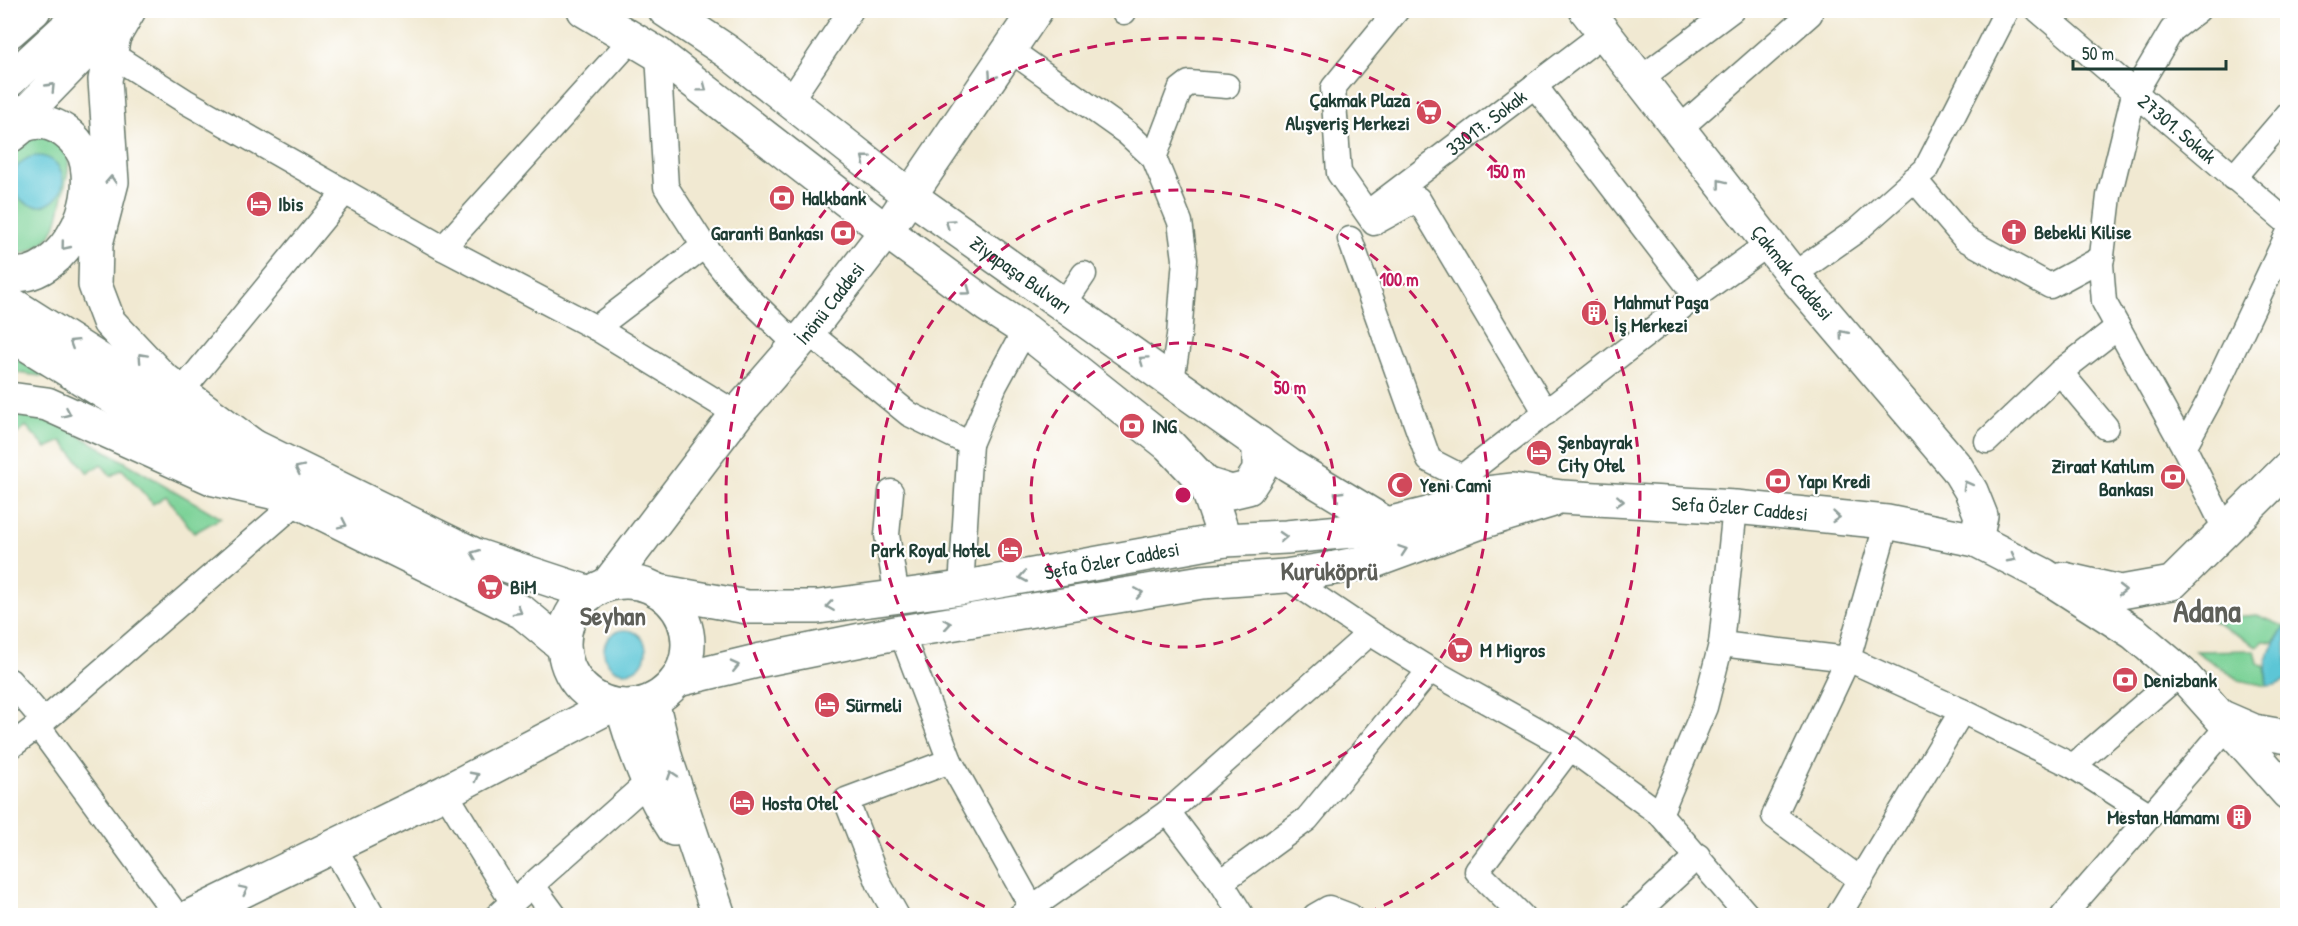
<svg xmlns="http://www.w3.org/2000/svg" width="2298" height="926" font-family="'Patrick Hand',sans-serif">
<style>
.green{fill:#7bd297;stroke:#4d8866;stroke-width:1.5}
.water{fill:#5bc6d6;stroke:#3d8285;stroke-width:1.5}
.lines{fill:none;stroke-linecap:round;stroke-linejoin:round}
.street-casing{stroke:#68796b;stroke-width:27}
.secondary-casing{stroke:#68796b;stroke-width:36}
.highway-casing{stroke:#68796b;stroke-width:36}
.street{stroke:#fff;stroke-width:24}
.secondary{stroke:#fff;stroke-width:33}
.highway{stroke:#fff;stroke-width:33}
.oneway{stroke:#8f9e9a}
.ring{fill:none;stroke:#c2185b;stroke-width:3;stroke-dasharray:10 8}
.labels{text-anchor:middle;stroke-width:4.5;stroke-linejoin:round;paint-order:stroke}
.poi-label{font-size:20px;font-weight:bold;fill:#1f3d34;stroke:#fff;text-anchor:start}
.street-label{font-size:20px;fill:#1f3d34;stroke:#fff}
.district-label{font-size:26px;font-weight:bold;fill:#5e5f59;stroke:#fff}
.town-label{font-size:32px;font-weight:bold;fill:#5e5f59;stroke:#fff}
.centre{fill:#c2185b;stroke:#fff;stroke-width:3}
.ring-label{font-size:18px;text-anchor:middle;font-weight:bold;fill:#c2185b;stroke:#fff;stroke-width:4.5;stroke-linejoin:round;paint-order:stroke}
</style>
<rect width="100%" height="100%" fill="#fff"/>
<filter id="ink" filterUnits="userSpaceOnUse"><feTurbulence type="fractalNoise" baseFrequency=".0167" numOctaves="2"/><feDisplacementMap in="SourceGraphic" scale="12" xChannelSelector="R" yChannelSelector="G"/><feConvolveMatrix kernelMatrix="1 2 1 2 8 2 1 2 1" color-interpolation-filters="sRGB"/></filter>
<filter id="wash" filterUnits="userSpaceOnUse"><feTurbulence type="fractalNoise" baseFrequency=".008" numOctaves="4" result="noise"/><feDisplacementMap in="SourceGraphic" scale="24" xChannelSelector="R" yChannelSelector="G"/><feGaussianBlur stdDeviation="1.35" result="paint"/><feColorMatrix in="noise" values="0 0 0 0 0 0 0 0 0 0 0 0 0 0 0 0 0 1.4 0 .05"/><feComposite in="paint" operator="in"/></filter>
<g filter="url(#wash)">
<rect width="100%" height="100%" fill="#f1e9d2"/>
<path class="green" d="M52,135C56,142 66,151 68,158C70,167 66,182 64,191C55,232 55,246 11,257L10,140Z
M11,355L48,377L11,372Z
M11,405L36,410L221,518L194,533L166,496L153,504L122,469L111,476L101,464L88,473L62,441L46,448L26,426L17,434L11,428Z
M2257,615L2286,627L2273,642L2264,641L2257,646L2209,619Z
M2255,650L2258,663L2265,667L2267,686L2239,680L2195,651Z"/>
<path class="water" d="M13 181a25 25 0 1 1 50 0a25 25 0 1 1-50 0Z
M2286,627L2287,680L2275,685L2267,686C2264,657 2268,648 2286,627Z
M604 651a21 21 0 1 1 42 0a21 21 0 1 1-42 0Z"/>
</g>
<g filter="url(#ink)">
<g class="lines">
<g class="street-casing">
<g id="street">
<path d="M1123,10L1124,12"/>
<path d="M1397,10L1333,88L1339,173L1374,223L1418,199L1546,413"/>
<path id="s1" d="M2038,10L2288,223"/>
<path d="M2198,10L2172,30L2134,94L2109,196L2101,264L2104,302L2184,447L2226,531"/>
<path d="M632,39L443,248L596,328L737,414"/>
<path d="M1010,50L1127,133L1154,158L1180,222L1185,259L1179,336L1172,380"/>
<path d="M111,54L185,101L345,192L181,392"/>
<path d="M658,54L666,187L704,246L735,285L797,345"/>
<path d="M1640,79L1732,10"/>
<path d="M1535,86L1696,296"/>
<path d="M790,101L851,10"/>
<path d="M1679,129L1810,14"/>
<path d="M1154,158L1180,90L1189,83L1227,86"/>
<path d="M2233,178L2288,114"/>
<path d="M1914,179L1965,239L2050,286L2102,258"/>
<path d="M345,192L443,248"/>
<path id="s2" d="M1370,211L1604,33"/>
<path d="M1350,239L1429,460L1462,477L1696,296L1768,244"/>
<path d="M1793,275L1856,231L1926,169L2007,10"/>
<path d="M1064,304L1084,274"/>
<path d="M596,328L704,246"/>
<path d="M808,332L909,414L970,444L961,588"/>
<path d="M2060,372L2106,427"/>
<path d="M1987,441L2060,372L2118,327"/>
<path d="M970,444L995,385L1025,330"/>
<path d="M2184,447L2210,399L2288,234"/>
<path d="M891,492L887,535L897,597"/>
<path d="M1285,576L1370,633L1430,670L1570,748L1660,814L1748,916"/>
<path d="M901,632L950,761L1031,906"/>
<path d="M1721,644L1848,659L1962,711L2073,766L2150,815"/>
<path d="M10,681L44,721L10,747"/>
<path d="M44,721L297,502"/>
<path d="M38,726L177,916"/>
<path d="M2073,766L2181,673"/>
<path d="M445,792L513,903"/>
<path d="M1168,812L1221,882L1242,916"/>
<path d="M1660,814L1705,707L1721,644L1735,507"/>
<path d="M334,847L373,916"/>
<path d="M1861,880L1774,816L1848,659L1887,522"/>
<path d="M1221,882L1307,819L1430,670"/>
<path d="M533,886L555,916"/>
<path d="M497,916L648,782"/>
<path d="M897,916L879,884L846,800L950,761"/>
<path d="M1020,916L1168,812L1370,633"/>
<path d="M1315,916L1329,908L1350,916"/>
<path d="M1522,916L1477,871L1570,748"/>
<path d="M1633,916L1698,856"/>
<path d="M1838,916L1962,711"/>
<path d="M2063,916L2229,725"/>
</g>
</g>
<g class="secondary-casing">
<g id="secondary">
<path d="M584,10L658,54L886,231L988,306L1025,330L1169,445L1206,484L1225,540"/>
<path id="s3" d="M665,10L728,52L910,196L1289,465L1388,525"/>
<path id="s4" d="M1586,10L1793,275L1957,468L1971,491L1981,516L1976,540"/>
<path d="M10,303L158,397L253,446L475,555L590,593"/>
<path d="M10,334L210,458L522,612L563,646"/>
<path d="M1206,484L1231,492L1248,488L1259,471V443"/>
<path d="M2064,579L2121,592L2172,583L2288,468"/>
<circle cx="626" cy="644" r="62"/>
<path id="s5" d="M608,584L737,414L808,332L886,231L1036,10"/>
<path id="s6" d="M658,591L747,607H818L961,588L1225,540L1286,537L1363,530L1428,514L1478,494L1513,490L1562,497L1735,507L1887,522L1976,540L2044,575L2134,633L2181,673L2288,793"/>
<path d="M678,680L757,661L901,632L1202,582L1285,576L1335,568L1377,560L1478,523L1550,501"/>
<path d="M652,701L666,759L719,916"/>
<path d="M622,706C634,750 649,791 674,829"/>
<path d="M2224,718L2254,731L2288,737"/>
<path d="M191,916L445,792L612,705"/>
</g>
</g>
<g class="highway-casing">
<path id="highway" d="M129,10L114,36L105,80L112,182L96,244L95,285L109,322L162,378L253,446
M10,31L34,10
M10,80L86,10
M10,129L120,16
M10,136C15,133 20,127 25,125C51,114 83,139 87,165C93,199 80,233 56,257C43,269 28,277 10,274
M10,399L47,404L214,479L280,494"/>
</g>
<use href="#street" class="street"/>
<use href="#secondary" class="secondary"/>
<use href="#highway" class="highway"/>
</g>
<defs><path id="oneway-chevron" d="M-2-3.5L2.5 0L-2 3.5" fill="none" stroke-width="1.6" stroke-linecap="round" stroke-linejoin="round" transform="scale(1.5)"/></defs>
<g class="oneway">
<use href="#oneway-chevron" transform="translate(992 76) rotate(124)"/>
<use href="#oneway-chevron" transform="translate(51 87) rotate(-46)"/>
<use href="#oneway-chevron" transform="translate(703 88) rotate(37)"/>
<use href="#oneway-chevron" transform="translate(865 159) rotate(-141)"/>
<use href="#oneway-chevron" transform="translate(111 180) rotate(-87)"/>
<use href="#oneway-chevron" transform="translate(1721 183) rotate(-128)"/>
<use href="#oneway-chevron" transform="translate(949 223) rotate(-145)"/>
<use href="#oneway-chevron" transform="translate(65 246) rotate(129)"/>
<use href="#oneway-chevron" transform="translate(967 291) rotate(36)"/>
<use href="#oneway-chevron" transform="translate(1843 334) rotate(-130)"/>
<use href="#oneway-chevron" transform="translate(73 343) rotate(-148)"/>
<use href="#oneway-chevron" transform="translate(142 357) rotate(-133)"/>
<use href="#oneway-chevron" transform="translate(1143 360) rotate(-145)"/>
<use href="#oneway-chevron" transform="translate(67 413) rotate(24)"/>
<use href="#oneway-chevron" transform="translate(299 469) rotate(-154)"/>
<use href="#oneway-chevron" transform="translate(1967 485) rotate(-119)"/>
<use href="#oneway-chevron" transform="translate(1338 495) rotate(-149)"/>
<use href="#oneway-chevron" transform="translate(1620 501) rotate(3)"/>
<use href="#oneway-chevron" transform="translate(1836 517) rotate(5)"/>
<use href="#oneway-chevron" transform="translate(343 524) rotate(26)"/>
<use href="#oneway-chevron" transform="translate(1283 537) rotate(-3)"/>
<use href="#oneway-chevron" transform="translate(1403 550) rotate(-19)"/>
<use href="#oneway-chevron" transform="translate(475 554) rotate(-158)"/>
<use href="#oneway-chevron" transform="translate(2012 558) rotate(28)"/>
<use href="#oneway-chevron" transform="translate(1023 577) rotate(170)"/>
<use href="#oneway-chevron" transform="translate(2122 590)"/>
<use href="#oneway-chevron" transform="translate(1139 593) rotate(-9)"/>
<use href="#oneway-chevron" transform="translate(830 606) rotate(172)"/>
<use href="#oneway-chevron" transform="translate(518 611) rotate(30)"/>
<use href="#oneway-chevron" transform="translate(947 624) rotate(-9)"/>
<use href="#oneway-chevron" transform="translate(735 666) rotate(-13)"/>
<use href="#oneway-chevron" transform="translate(672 775) rotate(-108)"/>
<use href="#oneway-chevron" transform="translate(475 776) rotate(-28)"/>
<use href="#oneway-chevron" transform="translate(244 890) rotate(-26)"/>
</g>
</g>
<g class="ring">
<circle cx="1183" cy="495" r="152"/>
<circle cx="1183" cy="495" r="305"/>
<path d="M1001 914A457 457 0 1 1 1365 914"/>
</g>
<defs>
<g id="supermarket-disc" transform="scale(1.35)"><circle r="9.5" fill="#d1495b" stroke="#fff"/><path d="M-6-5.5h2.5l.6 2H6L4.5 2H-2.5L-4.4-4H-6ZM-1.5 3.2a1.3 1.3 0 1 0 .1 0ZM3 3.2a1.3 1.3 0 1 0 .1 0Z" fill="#fff"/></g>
<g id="bank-disc" transform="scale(1.35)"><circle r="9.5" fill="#d1495b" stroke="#fff"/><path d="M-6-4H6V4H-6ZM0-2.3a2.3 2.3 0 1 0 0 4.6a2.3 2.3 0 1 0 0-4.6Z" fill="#fff"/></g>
<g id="hotel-disc" transform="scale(1.35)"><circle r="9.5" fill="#d1495b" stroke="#fff"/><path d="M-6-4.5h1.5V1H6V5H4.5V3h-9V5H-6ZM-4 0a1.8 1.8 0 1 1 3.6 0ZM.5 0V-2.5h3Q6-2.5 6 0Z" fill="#fff"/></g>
<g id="church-disc" transform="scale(1.35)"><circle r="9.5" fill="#d1495b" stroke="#fff"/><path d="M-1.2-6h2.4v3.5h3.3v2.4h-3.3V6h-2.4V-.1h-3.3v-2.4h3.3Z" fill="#fff"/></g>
<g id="building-disc" transform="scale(1.35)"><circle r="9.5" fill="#d1495b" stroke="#fff"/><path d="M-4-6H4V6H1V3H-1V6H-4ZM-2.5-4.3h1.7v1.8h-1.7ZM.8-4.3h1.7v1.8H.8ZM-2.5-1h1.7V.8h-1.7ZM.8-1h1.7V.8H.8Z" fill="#fff"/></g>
<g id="mosque-disc" transform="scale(1.35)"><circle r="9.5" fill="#d1495b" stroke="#fff"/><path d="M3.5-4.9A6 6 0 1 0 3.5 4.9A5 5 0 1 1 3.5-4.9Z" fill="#fff"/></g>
</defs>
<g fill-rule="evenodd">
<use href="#supermarket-disc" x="1429" y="112"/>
<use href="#bank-disc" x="782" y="198"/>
<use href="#hotel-disc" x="259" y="204"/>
<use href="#church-disc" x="2014" y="232"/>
<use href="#bank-disc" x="843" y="233"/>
<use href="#building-disc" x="1594" y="313"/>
<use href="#bank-disc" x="1132" y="426"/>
<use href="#hotel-disc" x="1539" y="453"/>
<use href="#bank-disc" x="2173" y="477"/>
<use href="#bank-disc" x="1778" y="481"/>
<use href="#mosque-disc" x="1400" y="485"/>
<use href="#hotel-disc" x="1010" y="550"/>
<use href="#supermarket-disc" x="490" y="587"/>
<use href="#supermarket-disc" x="1460" y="650"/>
<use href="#bank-disc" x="2125" y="680"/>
<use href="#hotel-disc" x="827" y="705"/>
<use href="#hotel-disc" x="742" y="803"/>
<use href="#building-disc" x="2239" y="817"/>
</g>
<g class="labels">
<g class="poi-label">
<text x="1410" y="107" text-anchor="end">Çakmak Plaza<tspan x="1410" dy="23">Alışveriş Merkezi</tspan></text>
<text x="802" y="205">Halkbank</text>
<text x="278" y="211">Ibis</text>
<text x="2034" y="239">Bebekli Kilise</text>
<text x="824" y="240" text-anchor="end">Garanti Bankası</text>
<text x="1614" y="309">Mahmut Paşa<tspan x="1614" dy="23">İş Merkezi</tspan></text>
<text x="1152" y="433">ING</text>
<text x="1558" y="449">Şenbayrak<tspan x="1558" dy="23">City Otel</tspan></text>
<text x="2154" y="473" text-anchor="end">Ziraat Katılım<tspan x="2154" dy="23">Bankası</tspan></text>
<text x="1798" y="488">Yapı Kredi</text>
<text x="1420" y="492">Yeni Cami</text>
<text x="990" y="557" text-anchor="end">Park Royal Hotel</text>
<text x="510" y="594">BiM</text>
<text x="1480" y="657">M Migros</text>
<text x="2144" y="687">Denizbank</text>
<text x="846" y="712">Sürmeli</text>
<text x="762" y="810">Hosta Otel</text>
<text x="2220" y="824" text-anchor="end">Mestan Hamamı</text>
</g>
<g class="street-label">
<text dy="7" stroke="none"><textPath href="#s2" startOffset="146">33017. Sokak</textPath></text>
<text dy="7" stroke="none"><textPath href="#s1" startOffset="183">27301. Sokak</textPath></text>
<text dy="7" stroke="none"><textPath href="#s4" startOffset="334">Çakmak Caddesi</textPath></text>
<text dy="7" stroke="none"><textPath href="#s3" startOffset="444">Ziyapaşa Bulvarı</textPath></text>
<text dy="7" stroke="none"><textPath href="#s5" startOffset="358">İnönü Caddesi</textPath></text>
<text dy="7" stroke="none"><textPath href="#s6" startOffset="1096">Sefa Özler Caddesi</textPath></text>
<text dy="7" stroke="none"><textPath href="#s6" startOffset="459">Sefa Özler Caddesi</textPath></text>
</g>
<g class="district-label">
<text x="1329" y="580">Kuruköprü</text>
<text x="613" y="625">Seyhan</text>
</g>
<g class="town-label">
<text x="2207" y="622">Adana</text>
</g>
</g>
<circle cx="1183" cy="495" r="9" class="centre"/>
<g class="ring-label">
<text x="1506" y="178">150 m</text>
<text x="1399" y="286">100 m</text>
<text x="1290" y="394">50 m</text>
</g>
<rect width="2298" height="926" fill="none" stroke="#fff" stroke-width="36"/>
<path d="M2073 60v9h153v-9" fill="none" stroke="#1f3d34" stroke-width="3"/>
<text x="2082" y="60" font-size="18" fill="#1f3d34" stroke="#ffffff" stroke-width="4.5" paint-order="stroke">50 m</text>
</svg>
